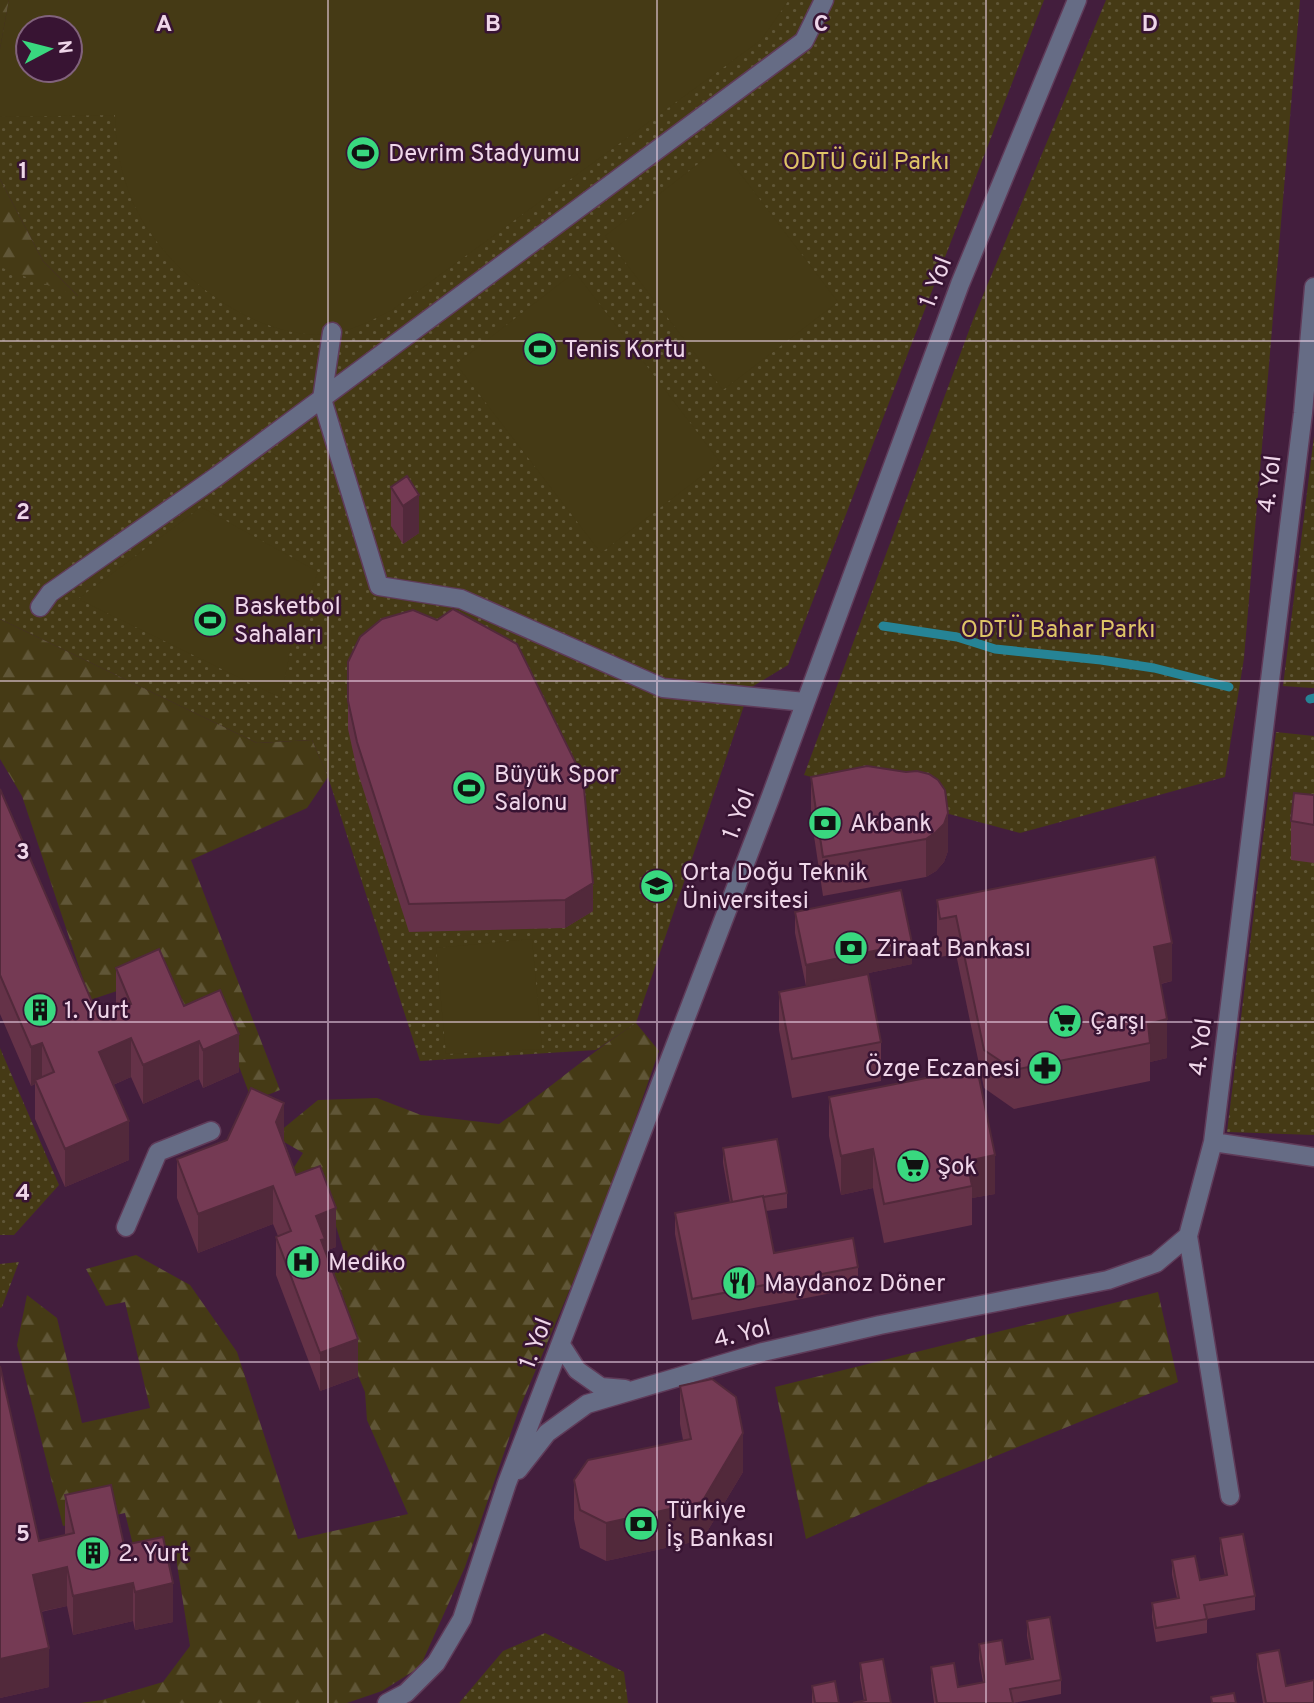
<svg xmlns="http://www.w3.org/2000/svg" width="1314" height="1703" font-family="Overpass,sans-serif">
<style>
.green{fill:url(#green-dots);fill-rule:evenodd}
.forest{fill:url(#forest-firs)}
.pitch{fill:#453a15;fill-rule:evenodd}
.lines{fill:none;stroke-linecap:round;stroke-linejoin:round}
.stream{stroke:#268496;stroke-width:9}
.minor-casing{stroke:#5f3b59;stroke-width:21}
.minor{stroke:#666c85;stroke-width:18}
.wall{fill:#653248}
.shaded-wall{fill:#52293b}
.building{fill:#753a54;stroke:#52293b;stroke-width:2}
.grid{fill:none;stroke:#efd6e9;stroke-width:2;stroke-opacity:0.55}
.labels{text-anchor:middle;stroke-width:5;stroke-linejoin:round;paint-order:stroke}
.poi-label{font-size:24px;fill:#efd6e9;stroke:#381433;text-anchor:start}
.park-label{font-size:24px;fill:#dec466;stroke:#381433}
.street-label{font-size:24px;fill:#efd6e9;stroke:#381433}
.grid-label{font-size:23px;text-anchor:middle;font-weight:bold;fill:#efd6e9;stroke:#381433;stroke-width:5;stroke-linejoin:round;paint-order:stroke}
</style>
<defs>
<pattern id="green-dots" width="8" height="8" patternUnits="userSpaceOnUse" patternTransform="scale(1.75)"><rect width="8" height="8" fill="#453a15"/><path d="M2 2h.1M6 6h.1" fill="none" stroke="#605637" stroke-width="1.8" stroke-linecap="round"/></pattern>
<pattern id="forest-firs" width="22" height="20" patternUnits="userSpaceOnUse" patternTransform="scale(1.75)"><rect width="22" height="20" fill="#453a15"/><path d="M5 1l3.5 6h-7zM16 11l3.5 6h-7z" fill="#605637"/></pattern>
</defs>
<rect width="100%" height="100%" fill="#431e3d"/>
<path class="green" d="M9,0H1044L788,665L750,688L636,1023L596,1050L420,1061L328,777L312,740L257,743L0,619V266L78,296L43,261L0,179V49ZM28,28H70V70H28Z
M1106,0H1300L1244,658L1225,777L1020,833L804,775L974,317Z
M1314,436V688H1312L1283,686Z
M1276,732L1314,736V1135L1227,1132Z
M0,1048L59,1185L14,1235H0Z
M19,1262L2,1307L0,1308V1264Z
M545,1633L624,1672L628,1703H459L503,1651Z"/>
<path class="forest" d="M0,0H9L0,49Z
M0,179L43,261L79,297L0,267Z
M0,619L257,743L312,740L328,777L307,808L191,860L280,1090L252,1101L223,1024L189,1036L162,976L90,1000L22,796L0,759Z
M636,1023L659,1051L605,1206L518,1412L465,1567L420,1667L382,1691L347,1703H80L102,1700L163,1682L190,1646L176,1558L139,1569L125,1513L63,1526L17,1345L27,1295L57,1318L82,1423L150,1408L125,1302L106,1306L86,1269L136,1255L190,1285L237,1352L298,1539L408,1514L367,1420L365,1392L326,1299L323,1280L348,1265L331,1210L286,1180L303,1153L274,1136L318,1100L377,1098L421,1115L499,1124C546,1092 588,1054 636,1023Z
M1158,1292L1178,1382L927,1484L806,1539L775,1387Z"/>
<path class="pitch" d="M9,0H789L761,40L392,310C365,324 338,338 306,334C241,328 169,271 138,213C123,183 115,149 115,115L0,117V49ZM28,28H70V70H28Z
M720,147L838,302L723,390L605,236Z
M575,272L720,462L601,553L456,364Z
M201,507L318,572L292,641L281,698L78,599Z
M532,939L542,1049L446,1054L436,948Z"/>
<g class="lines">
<path class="stream" d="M883,626L957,637L995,649L1101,660L1154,668L1229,687
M1310,699L1314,698"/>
<g class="minor-casing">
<path id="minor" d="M332,332L322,399L379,586L461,599L663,688L805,702
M40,607L50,593L216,477L804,41L824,0
M1213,1142L1314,1157
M126,1227L158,1152L211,1131
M1188,1236L1230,1496
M561,1345L577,1370L601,1387L625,1389
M518,1470L547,1433L587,1404L763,1352L880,1325L1108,1280L1156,1263L1188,1236L1213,1142L1303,413L1314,287
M387,1703L406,1693L436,1663L462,1619L507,1483L771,796L960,284L1077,0"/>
</g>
<use href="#minor" class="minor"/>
</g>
<path class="wall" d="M407,476L419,533L403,544L391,526V487Z
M348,662L593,911L565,928L409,932L357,770L348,729Z
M906,772L948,851L944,862L936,871L926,877L823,896L811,816V777Z
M0,789L99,1018L117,1010L116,1006V968L184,1006L239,1072L203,1088L199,1079L143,1104L131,1077L113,1085L129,1160L65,1187L35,1119V1084L31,1086L0,1014Z
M1314,795V863L1291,860V821Z
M937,900L1172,981L1161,984L1167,1058L1150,1062V1081L1014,1109L984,1088L956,954L940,957L937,938Z
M795,912L912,964L806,986L795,933Z
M779,992L881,1042V1081L792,1098L779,1030Z
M829,1097L995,1194L972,1198V1225L884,1243L873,1188L841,1195L829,1136Z
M284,1141L296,1175L336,1247L325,1251L358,1377L320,1391L276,1275V1237L278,1236L273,1224L198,1253L177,1198V1159Z
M723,1148L787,1193V1208L766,1211L774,1253L858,1267V1288L692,1320L675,1234V1213L730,1203L723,1163Z
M0,1366L39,1541L65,1535V1495L124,1545L173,1622L135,1630L133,1621L73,1635L67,1606L41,1612L49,1687L0,1698Z
M680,1386L743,1472L702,1540L606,1561L580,1548L574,1519V1480L683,1440L680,1424Z
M1220,1538L1255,1596V1610L1207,1619V1633L1156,1642L1152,1617V1603L1177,1598L1172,1575V1560L1200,1580L1225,1576L1220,1552Z
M1027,1621L1061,1680V1694L1013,1703H934L931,1681V1667L958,1687L983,1682L979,1659V1644L1006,1664L1031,1659L1027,1636Z
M1257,1654L1286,1686L1314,1703H1263L1257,1668Z
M860,1663L891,1703L864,1701L860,1678Z
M812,1686L839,1703H812Z"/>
<path class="shaded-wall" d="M419,495V533L403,544V506Z
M948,813V851L944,862L936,871L926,877V839Z
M593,883V911L565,928V900Z
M912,943V964L806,986V965Z
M1172,943V981L1154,985V947Z
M1167,1019V1058L1150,1062V1043L1148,1024Z
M239,1034V1072L203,1088V1050Z
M131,1038V1077L99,1091V1052Z
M199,1041V1079L143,1104V1065Z
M42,1043V1081L35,1080V1084L31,1086V1047Z
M284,1103V1141L276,1161V1122Z
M129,1121V1160L65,1187V1149Z
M873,1149V1188L841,1195V1156Z
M995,1155V1194L972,1198V1186L967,1161Z
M273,1186V1224L198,1253V1214Z
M336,1208V1247L325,1251V1277L316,1216Z
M358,1339V1377L320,1391V1353Z
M743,1433V1472L702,1540L606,1561V1523Z
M67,1567V1606L33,1613V1575Z
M133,1583V1621L73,1635V1596Z
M173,1583V1622L135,1630V1592Z
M49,1648V1687L0,1698V1659Z"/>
<path class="building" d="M407,476L419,495L403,506L391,487Z
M453,609L517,644L583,778L593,883L565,900L409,904L357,742L348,701V662L360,637L382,619L413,610L437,620Z
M867,766L906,772L917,771L929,774L938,780L945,790L948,813L944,824L936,832L926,839L823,857L811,777Z
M0,789L99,1018L131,1004L116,968L159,949L184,1006L220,990L239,1034L203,1050L199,1041L143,1065L131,1038L99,1052L129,1121L65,1149L35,1080L54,1072L42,1043L31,1047L0,975Z
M1294,793L1314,795V825L1291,821Z
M1155,857L1172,943L1154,947L1167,1019L1148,1024L1150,1043L1014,1070L984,1050L956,916L940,919L937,900Z
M901,890L912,943L806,965L795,912Z
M868,974L881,1042L792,1059L779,992Z
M977,1068L995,1155L967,1161L972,1186L884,1204L873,1149L841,1156L829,1097Z
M251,1088L284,1103L276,1122L296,1175L320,1166L336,1208L316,1216L325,1239L321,1240L358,1339L320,1353L276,1237L291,1231L273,1186L198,1214L177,1159L227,1140Z
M777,1139L787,1193L763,1197V1196L732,1202L723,1148Z
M763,1196L774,1253L853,1238L858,1267L692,1299L675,1213Z
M0,1366L39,1541L74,1533L65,1495L111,1485L124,1545L163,1537L173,1583L135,1592L133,1583L73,1596L67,1567L33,1575L49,1648L0,1659Z
M712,1379L736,1397L743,1433L702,1502L606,1523L580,1510L574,1480L588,1460L691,1439L680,1386Z
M1243,1534L1255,1596L1204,1605L1207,1619L1156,1628L1152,1603L1179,1598L1172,1560L1195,1556L1200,1580L1227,1575L1220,1538Z
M1050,1617L1061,1680L1010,1689L1013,1703H937L931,1667L954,1663L958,1687L985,1682L979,1644L1002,1640L1006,1664L1033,1659L1027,1621Z
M1279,1650L1286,1686L1314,1680V1703H1266L1257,1654Z
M883,1659L891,1703H853L866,1700L860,1663Z
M835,1681L839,1703H815L812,1686Z
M1234,1693L1236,1703H1212L1211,1697Z"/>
<path class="grid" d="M328,0V1703M657,0V1703M986,0V1703M0,341H1314M0,681H1314M0,1022H1314M0,1362H1314"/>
<defs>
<g id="stadium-disc" transform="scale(1.75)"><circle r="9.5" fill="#39d87f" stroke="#381433"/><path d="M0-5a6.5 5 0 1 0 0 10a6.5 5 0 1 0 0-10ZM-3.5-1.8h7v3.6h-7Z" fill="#111"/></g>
<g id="bank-disc" transform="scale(1.75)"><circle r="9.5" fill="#39d87f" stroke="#381433"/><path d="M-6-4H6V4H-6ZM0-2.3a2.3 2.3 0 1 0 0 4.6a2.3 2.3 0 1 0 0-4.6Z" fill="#111"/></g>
<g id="university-disc" transform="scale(1.75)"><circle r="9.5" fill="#39d87f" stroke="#381433"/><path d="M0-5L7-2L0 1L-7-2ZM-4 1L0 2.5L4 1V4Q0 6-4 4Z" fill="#111"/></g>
<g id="building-disc" transform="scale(1.75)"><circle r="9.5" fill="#39d87f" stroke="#381433"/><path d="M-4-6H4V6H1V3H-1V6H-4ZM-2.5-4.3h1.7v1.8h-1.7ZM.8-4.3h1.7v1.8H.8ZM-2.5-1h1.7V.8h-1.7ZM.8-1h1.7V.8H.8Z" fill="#111"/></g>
<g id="supermarket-disc" transform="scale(1.75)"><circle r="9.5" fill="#39d87f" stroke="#381433"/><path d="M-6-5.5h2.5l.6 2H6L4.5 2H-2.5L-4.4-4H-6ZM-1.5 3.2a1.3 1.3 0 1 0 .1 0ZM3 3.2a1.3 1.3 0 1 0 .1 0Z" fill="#111"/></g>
<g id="pharmacy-disc" transform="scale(1.75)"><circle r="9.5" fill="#39d87f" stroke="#381433"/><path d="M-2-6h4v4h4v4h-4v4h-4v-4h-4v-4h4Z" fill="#111"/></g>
<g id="hospital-disc" transform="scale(1.75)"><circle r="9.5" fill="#39d87f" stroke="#381433"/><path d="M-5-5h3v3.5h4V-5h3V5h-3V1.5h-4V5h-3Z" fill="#111"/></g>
<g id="restaurant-disc" transform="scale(1.75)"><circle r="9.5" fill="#39d87f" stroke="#381433"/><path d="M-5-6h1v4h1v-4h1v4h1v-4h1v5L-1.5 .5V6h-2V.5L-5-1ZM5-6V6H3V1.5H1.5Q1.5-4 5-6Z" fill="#111"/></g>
</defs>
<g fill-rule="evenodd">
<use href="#stadium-disc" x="363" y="153"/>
<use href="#stadium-disc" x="540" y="349"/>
<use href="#stadium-disc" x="210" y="620"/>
<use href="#stadium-disc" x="469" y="788"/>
<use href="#bank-disc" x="825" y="823"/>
<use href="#university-disc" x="657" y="886"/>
<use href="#bank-disc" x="851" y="948"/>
<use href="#building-disc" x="40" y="1010"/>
<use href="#supermarket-disc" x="1065" y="1021"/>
<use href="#pharmacy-disc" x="1045" y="1068"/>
<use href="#supermarket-disc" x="913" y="1166"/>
<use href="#hospital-disc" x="303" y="1262"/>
<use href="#restaurant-disc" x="739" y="1283"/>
<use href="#bank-disc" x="641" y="1524"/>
<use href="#building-disc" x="93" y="1553"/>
</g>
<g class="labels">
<g class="poi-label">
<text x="388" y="161">Devrim Stadyumu</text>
<text x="564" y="357">Tenis Kortu</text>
<text x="234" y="614">Basketbol<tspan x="234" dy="28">Sahaları</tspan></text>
<text x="494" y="782">Büyük Spor<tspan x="494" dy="28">Salonu</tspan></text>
<text x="850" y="831">Akbank</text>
<text x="682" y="880">Orta Doğu Teknik<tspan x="682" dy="28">Üniversitesi</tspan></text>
<text x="876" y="956">Ziraat Bankası</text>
<text x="64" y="1018">1. Yurt</text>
<text x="1090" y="1029">Çarşı</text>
<text x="1020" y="1076" text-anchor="end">Özge Eczanesi</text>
<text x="937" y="1174">Şok</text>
<text x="328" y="1270">Mediko</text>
<text x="764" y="1291">Maydanoz Döner</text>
<text x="666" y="1518">Türkiye<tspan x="666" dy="28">İş Bankası</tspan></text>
<text x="118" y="1561">2. Yurt</text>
</g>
<g class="park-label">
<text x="866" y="169">ODTÜ Gül Parkı</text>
<text x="1058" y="637">ODTÜ Bahar Parkı</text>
</g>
<g class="street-label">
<text transform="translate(935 282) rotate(-69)" y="8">1. Yol</text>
<text transform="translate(1269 484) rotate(-83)" y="8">4. Yol</text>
<text transform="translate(738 814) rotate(-69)" y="8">1. Yol</text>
<text transform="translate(1200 1047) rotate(-83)" y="8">4. Yol</text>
<text transform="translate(742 1333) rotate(-14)" y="8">4. Yol</text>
<text transform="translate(535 1343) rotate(-69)" y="8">1. Yol</text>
</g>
</g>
<g class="grid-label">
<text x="164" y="31">A</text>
<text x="493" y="31">B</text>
<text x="821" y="31">C</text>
<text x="1150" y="31">D</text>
<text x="23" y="178">1</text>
<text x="23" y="519">2</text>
<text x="23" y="859">3</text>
<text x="23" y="1200">4</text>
<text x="23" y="1541">5</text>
</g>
<g transform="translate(49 49) rotate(83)"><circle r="33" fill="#381433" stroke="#81627c" stroke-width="2"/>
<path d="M0-5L12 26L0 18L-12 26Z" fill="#39d87f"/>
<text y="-10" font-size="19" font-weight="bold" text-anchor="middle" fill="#efd6e9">N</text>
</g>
</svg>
